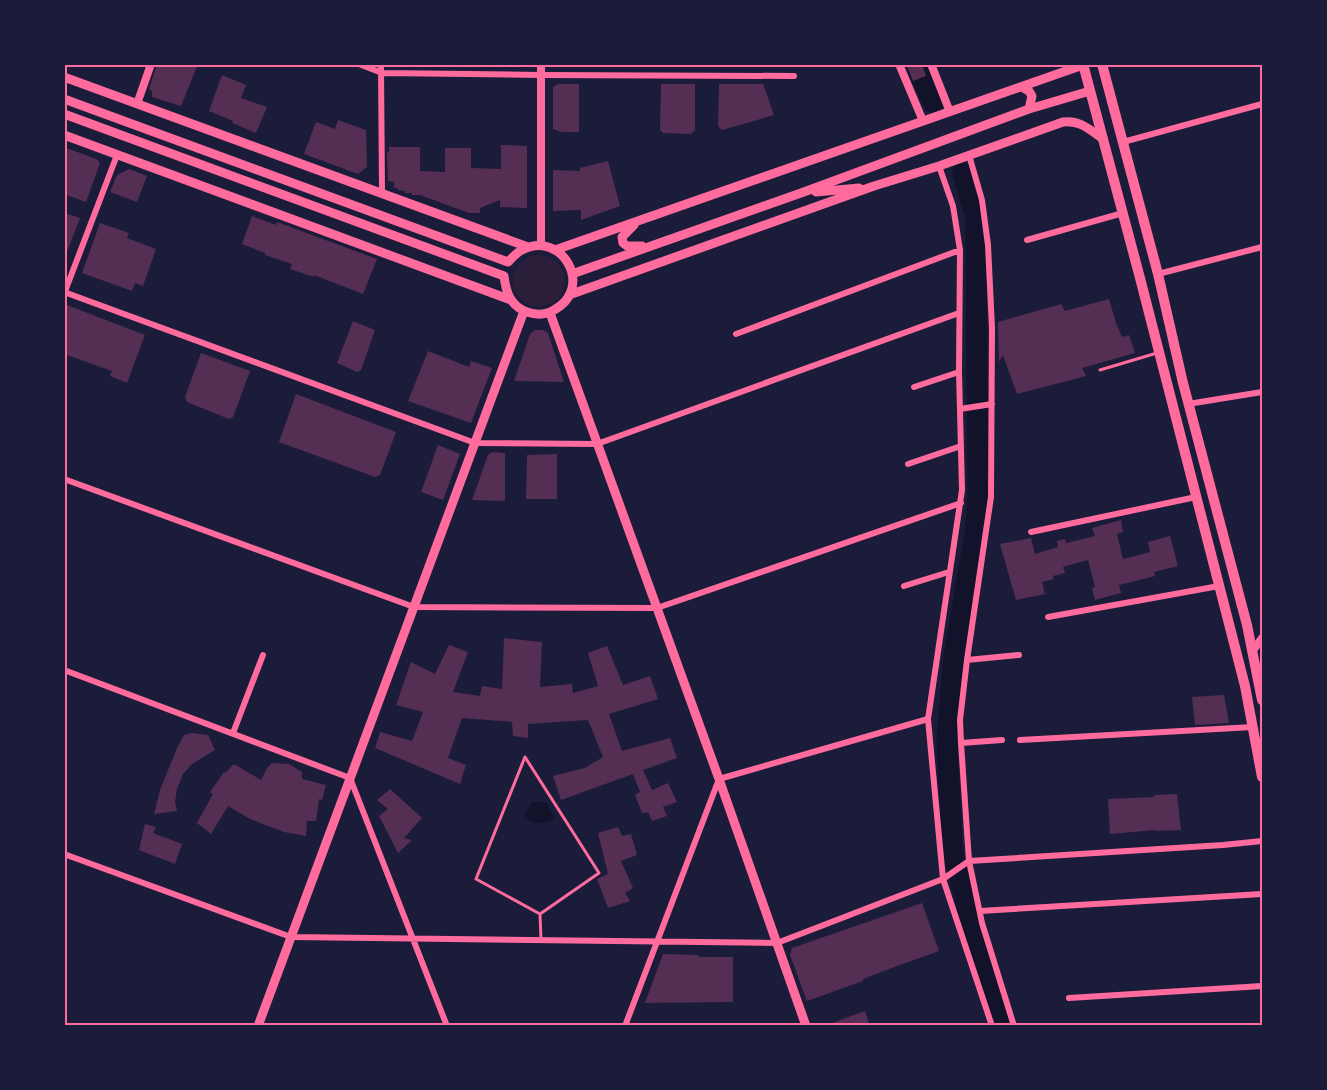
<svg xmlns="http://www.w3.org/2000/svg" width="1327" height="1090" font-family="'Source Sans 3',sans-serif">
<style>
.green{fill:#2a1e3b}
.water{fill:#12122b}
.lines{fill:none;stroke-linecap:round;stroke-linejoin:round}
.river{stroke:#12122b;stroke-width:21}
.building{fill:#542f53}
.service{stroke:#ff6b9d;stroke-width:3}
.minor{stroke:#ff6b9d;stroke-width:6}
.tertiary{stroke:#ff6b9d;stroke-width:8}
.secondary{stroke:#ff6b9d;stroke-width:9}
.primary{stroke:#ff6b9d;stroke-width:10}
.neatline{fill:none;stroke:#ff6b9d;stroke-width:2}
</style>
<rect width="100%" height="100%" fill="#1b1b3a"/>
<path class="green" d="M513 281a26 26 0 1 1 52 0a26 26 0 1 1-52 0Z"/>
<path class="water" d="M532,802H546L555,819C542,824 534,826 524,816Z"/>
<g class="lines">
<path class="river" d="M916,64L933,102
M963,173L976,217L978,495L976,529L954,657L947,740L952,849L980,955L1005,1026"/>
</g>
<path class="building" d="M157,64H198L181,106L152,97V91L149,89Z
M906,64H922L926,76L913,81Z
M222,75L246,85L241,98L267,107L256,133L232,123L233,121L209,111Z
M558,84H579V132H562L553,129V87Z
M661,84H695V130L691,134L663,133L660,130Z
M719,84H763L774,115L722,130L718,126Z
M338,120L366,130L367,167L358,174L304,154L316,122L335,129Z
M501,145L527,146V208L500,207V200L480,208V213H469L420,195H412V193H405V191L398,190V188H394V182L388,181L387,152H389V147H420V171L445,172V148H471V168L501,169Z
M64,147L96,159L100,163L86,202L64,194Z
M608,161L620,206L581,220V210L553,211V170L580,171V168Z
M129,169L147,176L137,202L110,192L117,175Z
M64,213L80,218L65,257H64Z
M252,216L276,225L277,222L377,259L363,294L314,275V277L290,269L292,264L265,255V253L242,244Z
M100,223L129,233L127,238L156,249L143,286L135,283L132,291L82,273Z
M1109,299L1116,323L1122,337L1129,335L1135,353L1082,368L1086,376L1017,394L1003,355L999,362L998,322L1061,304L1065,311Z
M67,305L145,335L127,383L110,376L112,371L64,354V312Z
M353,321L375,330L361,370L357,372L337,363Z
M535,330H543L548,333L564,382L514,381L530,334Z
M428,351L469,367L471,361L492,368L471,423L408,401Z
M201,353L250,371L233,417L229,419L187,402L185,397Z
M296,394L396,432L380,475L375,477L279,442Z
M438,445L460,454L443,500L421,492Z
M492,452L505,453V501L472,500L488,455Z
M557,454V499H526L527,455Z
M1121,520L1123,532L1117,534L1123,559L1150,552L1148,542L1170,536L1178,566L1154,572L1155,576L1119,585L1121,593L1095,600L1092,588L1095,587L1088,560L1063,567L1065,573L1053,576L1054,579L1042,582L1045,594L1016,600L1000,544L1031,538L1035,554L1058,547L1057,541L1065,539L1066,543L1095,536L1092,528Z
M504,638L542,642L540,687L572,684L573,693L598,686L588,653L607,646L623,685L650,676L658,699L609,714L622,751L670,738L677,758L643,770L652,790L668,783L677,802L663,807L667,816L652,821L648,812L642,813L635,795L640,792L633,774L561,800L553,776L585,768L603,757L588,720L528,724V738L513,736L512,722L462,718L448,758L466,765L460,784L375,748L380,732L412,741L423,712L396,705L411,662L435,674L449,645L468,652L453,692L480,696L482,686L502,689Z
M1224,695L1229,723L1195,725L1192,697Z
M192,733L208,735L215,750L192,764L183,774L177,789L175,802L177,811L154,814L160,790L177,748L184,735Z
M272,763L289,764L302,772V779L326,785L322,800L319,799L316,821H307L306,836L284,832L250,819L228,806L211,834L197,823L213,794L210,792L224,772L225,773L234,764L261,780L267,768Z
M390,789L422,818L404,838L412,840L398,853L379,816L388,809L377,800Z
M1177,794L1181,830L1156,831V830L1110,834L1108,799L1154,797V795Z
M145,824L156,827L153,833L182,844L175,864L139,850Z
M618,827L622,836L631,834L637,855L621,861L633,888L625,893L630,901L608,908L597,879L608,874L598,833Z
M922,903L939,951L889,969L863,979V981L807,1001L790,955L792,948Z
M663,954L699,955V957H733V1002L645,1003Z
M865,1011L870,1026H829V1024Z"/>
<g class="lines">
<path class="service" d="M1100,370L1157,353
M540,914L476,879L525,757L599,873L540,914L541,940"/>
<path class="minor" d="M359,64L382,73L541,75L794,76
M381,64L382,193
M1123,142L1262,104
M969,155L982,200L988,245L992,328L991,497L967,660L960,720L961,743L969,861L982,923L1014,1026
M939,166L953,206L960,250L959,372L962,490L928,719L943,879L992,1026
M1027,240L1123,213
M1158,274L1262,247
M64,292L475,443L597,444L959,313
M64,294L117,155
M736,334L960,250
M914,387L959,372
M1188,404L1262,392
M960,409L992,404
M908,464L961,446
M64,479L414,607L657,608L961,503
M1031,532L1196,497
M904,586L949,572
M1048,617L1219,586
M967,660L1019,655
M64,670L350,778L447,1026
M233,733L263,655
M1020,740L1253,727
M961,743L1002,740
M64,854L291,937L777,943L943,879L969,861
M969,861L1223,845L1262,841
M980,911L1262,894
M1069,998L1262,986
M625,1026L719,779L928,719"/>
<path class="tertiary" d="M899,64L923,121
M931,64L950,112
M137,104L151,64
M541,246V64
M1252,652L1262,638"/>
<path class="secondary" d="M64,77L528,247
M1022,87L1029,91L1032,96L1029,109
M64,99L508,262C512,258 516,253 522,250C562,229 595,288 554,310C546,315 536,315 527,312C510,306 506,292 504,276L64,114
M64,135L511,300
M816,192L859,188
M634,225L622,237L623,243L627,246H642
M555,250L1083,65
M572,274L801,193L1029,109L1090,91
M569,295L874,186L939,166L1063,122C1080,120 1089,129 1103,139
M550,313L719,779L806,1026
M258,1026L524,311"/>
<path class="primary" d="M1083,64L1140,278L1245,686L1262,777
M1102,64L1158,274L1183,383L1247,625L1262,700"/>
</g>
<rect width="1327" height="1090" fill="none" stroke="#1b1b3a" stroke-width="132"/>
<rect x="66" y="66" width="1195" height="958" class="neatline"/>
</svg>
